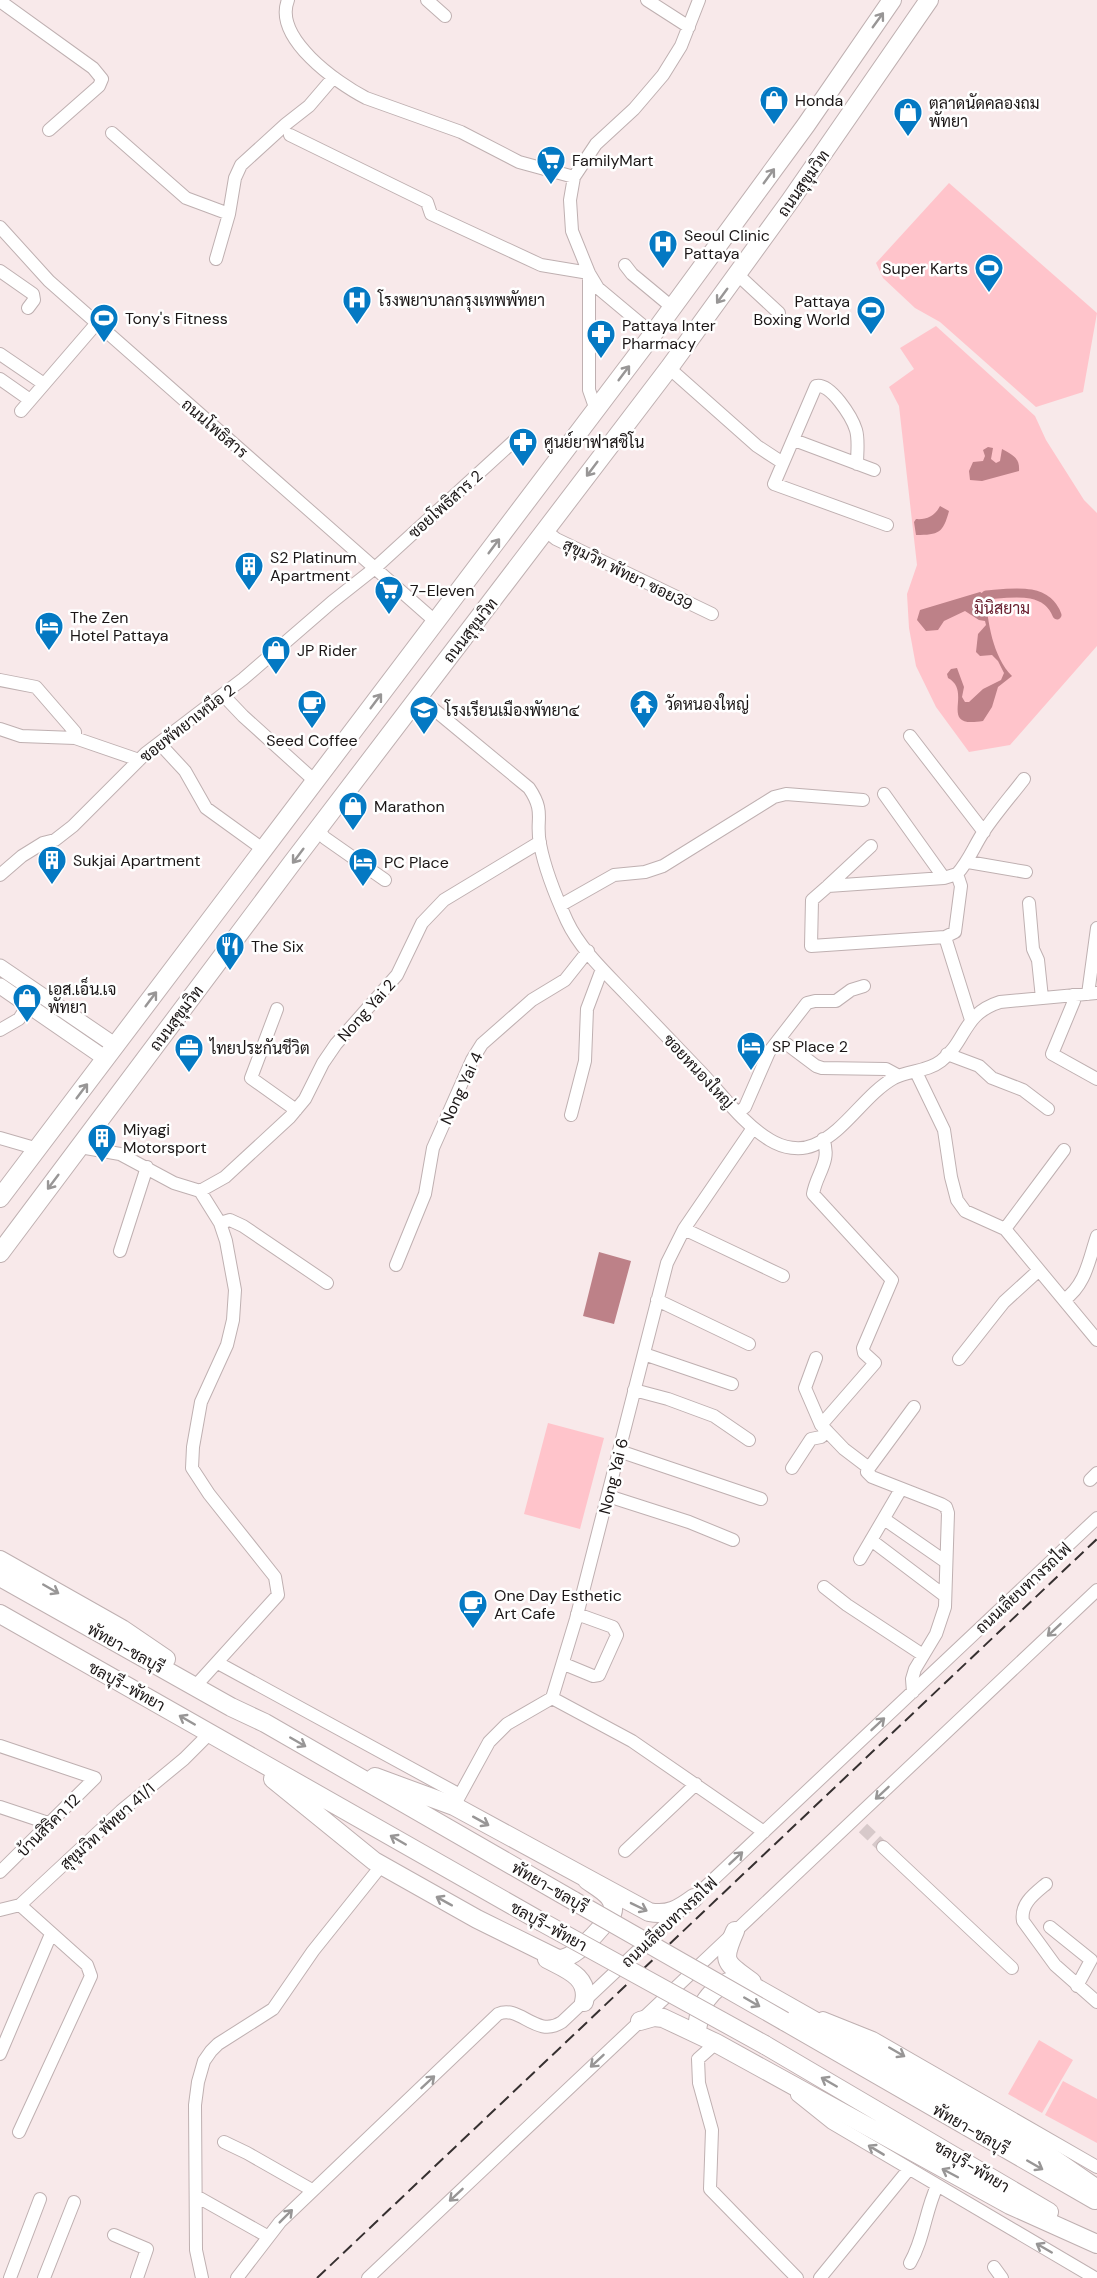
<svg xmlns="http://www.w3.org/2000/svg" width="1097" height="2278" font-family="'DM Sans',Sarabun,sans-serif">
<style>
.green{fill:#ffc4cb}
.water{fill:#bd8188}
.lines{fill:none;stroke-linecap:round;stroke-linejoin:round}
.canal{stroke:#bd8188;stroke-width:9}
.minor-tunnel{stroke:#d7c9ca;stroke-width:12;stroke-dasharray:12 6;stroke-linecap:butt}
.minor-casing{stroke:#bfb0b1;stroke-width:14}
.major-casing{stroke:#bfb0b1;stroke-width:17}
.highway-casing{stroke:#bfb0b1;stroke-width:20}
.minor{stroke:#fff;stroke-width:12}
.major{stroke:#fff;stroke-width:15}
.highway{stroke:#fff;stroke-width:18}
.rail{stroke:#363030;stroke-width:2;stroke-dasharray:12 6;stroke-linecap:butt}
.highway-bridge-casing{stroke:#bfb0b1;stroke-width:20;stroke-linecap:butt}
.highway-bridge{stroke:#fff;stroke-width:18}
.oneway{stroke:#989696}
.labels{text-anchor:middle;stroke-width:5;stroke-linejoin:round;paint-order:stroke}
.poi-label{font-size:16px;fill:#1b1616;stroke:#fff;text-anchor:start}
.street-label{font-size:16px;fill:#1b1616;stroke:#fff}
.park-label{font-size:16px;fill:#6a2030;stroke:#fff}
</style>
<rect width="100%" height="100%" fill="#f8e9ea"/>
<path class="green" d="M949,183L1097,313L1083,392L1036,407L940,322L915,308L883,278L876,263Z
M936,326L1035,416L1046,440L1084,500L1097,513V646L1010,745L969,752L936,707L916,666L909,628L907,594L917,565L899,406L889,387L914,369L900,348Z
M548,1423L604,1438L580,1529L524,1514Z
M1039,2040L1073,2060L1042,2113L1008,2094Z
M1063,2081L1097,2099V2143L1045,2115Z"/>
<path class="water" d="M988,447L993,448L991,459L996,463L1000,461L1002,449C1013,455 1020,458 1019,471L982,481L970,480L969,471L973,462L983,461L985,456L983,450Z
M940,506L949,511C943,533 939,535 916,535L914,522L916,519C926,520 935,516 940,506Z
M980,592L986,595C987,621 993,657 1012,676L998,687L992,707L983,721C936,729 974,692 948,678L947,674L951,669L957,668L964,687L962,697L965,702H969L983,689L1001,680L1004,673L998,661L992,655L980,656L976,652L978,634L986,625L985,621L979,620L965,611L944,621L938,630L926,631L917,620L920,610Z
M599,1252L631,1261L614,1324L583,1316Z"/>
<g class="lines">
<path class="canal" d="M986,595C1011,593 1046,586 1057,615"/>
<path class="minor-tunnel" d="M863,1828L883,1847"/>
<g class="minor-casing">
<path id="minor" d="M288,0C273,38 337,83 366,98L461,132L519,162L574,177
M427,0L445,16
M647,0L689,27
M0,1L93,68L102,79L99,86L49,130
M112,133L186,198L229,214
M290,135L427,202L431,214L541,265L589,273V390L596,410
M0,227L49,281L436,622
M216,259L229,214L235,178L241,165L286,124L309,106L333,78
M625,265L632,274L673,308
M0,271L33,294L34,300L28,308
M738,275L779,313
M653,334L598,288L589,273L572,231L570,200L574,177L596,144L634,109L663,75L681,46L699,0
M0,354L44,384
M669,368L757,446L783,463
M0,379L30,400
M21,411L96,324
M794,440L874,470
M857,464C857,453 859,440 856,430C852,417 830,382 816,386L774,484L887,525
M546,531L556,539L712,614
M0,680L36,687L75,732V738
M223,695L243,716L316,782
M419,697L529,788C546,813 535,819 540,844C545,870 556,897 567,921C580,949 606,973 627,995C650,1019 673,1043 696,1067C721,1092 740,1122 770,1140C783,1148 800,1151 814,1145C846,1131 864,1095 894,1078C909,1070 927,1072 941,1061C967,1041 962,1014 1000,1002L1097,993
M0,729L21,736L75,738L139,760
M910,736L984,832
M160,744L185,771L206,808L264,850
M884,794L944,878
M318,830L325,838L385,880
M968,862L1026,872
M0,875L22,856L43,843L55,840L73,826L146,753L243,679L332,602L375,568L515,440
M828,886L871,846
M1029,903L1033,949L1038,960L1042,998
M561,905L614,875L645,872L663,866L774,797L786,794L863,800
M945,937L811,946L812,900L828,886L944,878L957,874
M1088,994L1097,928
M1073,995L1074,1001L1052,1054L1097,1079
M277,1009L251,1078L296,1110
M971,1020L945,937L955,932L961,886L957,874C969,861 974,846 984,831C996,813 1011,796 1024,779
M0,1030L19,1019L28,1005
M780,1039L816,1066L822,1068L886,1069L899,1076
M947,1054L979,1066L992,1078L1023,1090L1048,1109
M916,1072L944,1130L951,1177L957,1200L965,1211L1005,1229L1097,1340
M738,1113L745,1107L769,1052L807,1003L815,1001H836L851,990L864,986
M571,1115L585,1061L587,1009L602,969
M0,1138L38,1149
M823,1139C832,1161 816,1174 813,1194L892,1280L863,1348L864,1353L875,1363L821,1425L844,1449L869,1468L867,1472L872,1477L941,1504L946,1507L948,1513L945,1607L936,1634L915,1669L912,1679L913,1692
M80,1147L120,1154L174,1183L200,1191L220,1223L226,1241L235,1290L233,1320L227,1345L201,1402L193,1447L192,1468L209,1494L275,1577L278,1595L200,1681
M200,1191L225,1177L290,1117L305,1099L323,1063L336,1044L397,975L422,923L444,900L540,842
M220,1223L230,1220L243,1226L327,1283
M684,1229L783,1276
M1005,1229L1064,1150
M120,1251L147,1167
M396,1265L425,1194L433,1148L472,1060L482,1044L532,1000L565,980L588,951
M657,1300L749,1344
M1064,1300C1086,1285 1089,1259 1097,1236
M644,1354L732,1384
M816,1358L805,1388L821,1425
M959,1359L1004,1302L1039,1270
M634,1390L668,1399L714,1416L749,1440
M619,1451L761,1499
M792,1468L811,1439L821,1437L827,1431
M869,1468L914,1407
M1090,1480L1097,1473
M608,1496L689,1522L733,1540
M884,1519L946,1562
M871,1540L945,1596
M860,1559L901,1489
M824,1587L847,1605L923,1655
M218,1663L460,1795
M564,1664L593,1676L599,1675L617,1635L613,1627L577,1614
M552,1698L632,1741L764,1832
M0,1746L95,1778L0,1872
M454,1806L489,1742L507,1724L552,1698L576,1619L667,1263L684,1229L753,1128
M0,1807L48,1823
M883,1847L1012,1968
M625,1851L696,1784
M1046,1884C1034,1894 1020,1904 1023,1921L1055,1965L1097,2002
M0,1910L20,1905L121,1811L184,1759L210,1733
M1050,1927L1091,1960L1077,1986
M823,2018L873,2038L1097,2167
M716,2043L698,2059L699,2083L712,2130L710,2189L797,2278
M0,2054L51,1934
M797,2095L832,2123L1095,2278
M19,2132L91,1976L87,1965L20,1905
M224,2142L247,2153L312,2190
M196,2196L267,2236
M114,2235L147,2249L137,2278
M910,2263C924,2239 925,2212 937,2186
M994,2267L1002,2278
M10,2278L40,2199
M44,2278L74,2202
M202,2278L196,2250L195,2105L198,2082L204,2061L211,2051L218,2044L273,2009L313,1951L381,1866
M237,2278L280,2222L498,2014C520,2004 536,2039 562,2022L1097,1518
M368,2278L1097,1590
M820,2278L909,2169"/>
</g>
<g class="major-casing">
<path id="major" d="M0,967L116,1046
M0,986L106,1059"/>
</g>
<g class="highway-casing">
<path id="highway" d="M0,1198L653,334L806,125L892,0
M0,1253L292,863L669,368L790,201L929,0
M0,1560L122,1629L166,1659
M0,1577L231,1707L265,1723L574,1901
M0,1614L540,1921
M375,1777L454,1806L649,1912C668,1916 679,1909 694,1898
M273,1779L374,1861L477,1919L558,1959C575,1960 602,1927 612,1914C618,1897 599,1889 587,1880
M735,1931C721,1963 725,1962 752,1982
M547,1959C566,1969 590,1977 584,2002
M640,2021L654,2017L663,2018L716,2043L1010,2205L1097,2244
M784,2021L1095,2200
M698,2025C697,2003 722,1975 744,1981L1032,2144L1097,2189
M765,2045L1049,2212"/>
</g>
<use href="#minor" class="minor"/>
<use href="#major" class="major"/>
<use href="#highway" class="highway"/>
<path class="rail" d="M317,2278L1097,1539"/>
<g class="highway-bridge-casing">
<path id="highway-bridge" d="M574,1901L784,2021
M540,1921L765,2045"/>
</g>
<use href="#highway-bridge" class="highway-bridge"/>
</g>
<defs><path id="oneway-shaft" d="M-6 0H5M1.5-3L5.5 0L1.5 3" fill="none" stroke-width="1.6" stroke-linecap="round" stroke-linejoin="round" transform="scale(1.5)"/></defs>
<g class="oneway">
<use href="#oneway-shaft" transform="translate(878 20) rotate(-54)"/>
<use href="#oneway-shaft" transform="translate(769 176) rotate(-54)"/>
<use href="#oneway-shaft" transform="translate(722 296) rotate(126)"/>
<use href="#oneway-shaft" transform="translate(624 373) rotate(-53)"/>
<use href="#oneway-shaft" transform="translate(592 469) rotate(127)"/>
<use href="#oneway-shaft" transform="translate(494 546) rotate(-53)"/>
<use href="#oneway-shaft" transform="translate(376 701) rotate(-53)"/>
<use href="#oneway-shaft" transform="translate(298 856) rotate(127)"/>
<use href="#oneway-shaft" transform="translate(151 999) rotate(-53)"/>
<use href="#oneway-shaft" transform="translate(82 1091) rotate(-53)"/>
<use href="#oneway-shaft" transform="translate(53 1182) rotate(127)"/>
<use href="#oneway-shaft" transform="translate(51 1589) rotate(30)"/>
<use href="#oneway-shaft" transform="translate(1054 1630) rotate(137)"/>
<use href="#oneway-shaft" transform="translate(187 1720) rotate(-150)"/>
<use href="#oneway-shaft" transform="translate(878 1724) rotate(-43)"/>
<use href="#oneway-shaft" transform="translate(298 1742) rotate(30)"/>
<use href="#oneway-shaft" transform="translate(882 1793) rotate(137)"/>
<use href="#oneway-shaft" transform="translate(481 1821) rotate(29)"/>
<use href="#oneway-shaft" transform="translate(398 1840) rotate(-150)"/>
<use href="#oneway-shaft" transform="translate(736 1858) rotate(-43)"/>
<use href="#oneway-shaft" transform="translate(444 1901) rotate(-151)"/>
<use href="#oneway-shaft" transform="translate(639 1907) rotate(26)"/>
<use href="#oneway-shaft" transform="translate(752 2002) rotate(30)"/>
<use href="#oneway-shaft" transform="translate(897 2052) rotate(30)"/>
<use href="#oneway-shaft" transform="translate(597 2061) rotate(137)"/>
<use href="#oneway-shaft" transform="translate(428 2082) rotate(-43)"/>
<use href="#oneway-shaft" transform="translate(829 2082) rotate(-150)"/>
<use href="#oneway-shaft" transform="translate(876 2150) rotate(-149)"/>
<use href="#oneway-shaft" transform="translate(1035 2165) rotate(30)"/>
<use href="#oneway-shaft" transform="translate(950 2173) rotate(-152)"/>
<use href="#oneway-shaft" transform="translate(456 2195) rotate(137)"/>
<use href="#oneway-shaft" transform="translate(286 2216) rotate(-45)"/>
<use href="#oneway-shaft" transform="translate(1044 2248) rotate(-150)"/>
</g>
<defs>
<g id="shop-pin" transform="scale(1.5)"><path d="M0 17L-7.5 6A9.5 9.5 0 1 1 7.5 6Z" fill="#0479c3" stroke="#fff"/><path d="M-5-2.5h2.3a2.7 3.5 0 0 1 5.4 0H5L5.5 6h-11ZM-1.5-2.5h3a1.5 2.3 0 0 0-3 0Z" fill="#fff"/></g>
<g id="supermarket-pin" transform="scale(1.5)"><path d="M0 17L-7.5 6A9.5 9.5 0 1 1 7.5 6Z" fill="#0479c3" stroke="#fff"/><path d="M-6-5.5h2.5l.6 2H6L4.5 2H-2.5L-4.4-4H-6ZM-1.5 3.2a1.3 1.3 0 1 0 .1 0ZM3 3.2a1.3 1.3 0 1 0 .1 0Z" fill="#fff"/></g>
<g id="hospital-pin" transform="scale(1.5)"><path d="M0 17L-7.5 6A9.5 9.5 0 1 1 7.5 6Z" fill="#0479c3" stroke="#fff"/><path d="M-5-5h3v3.5h4V-5h3V5h-3V1.5h-4V5h-3Z" fill="#fff"/></g>
<g id="stadium-pin" transform="scale(1.5)"><path d="M0 17L-7.5 6A9.5 9.5 0 1 1 7.5 6Z" fill="#0479c3" stroke="#fff"/><path d="M0-5a6.5 5 0 1 0 0 10a6.5 5 0 1 0 0-10ZM-3.5-1.8h7v3.6h-7Z" fill="#fff"/></g>
<g id="pharmacy-pin" transform="scale(1.5)"><path d="M0 17L-7.5 6A9.5 9.5 0 1 1 7.5 6Z" fill="#0479c3" stroke="#fff"/><path d="M-2-6h4v4h4v4h-4v4h-4v-4h-4v-4h4Z" fill="#fff"/></g>
<g id="building-pin" transform="scale(1.5)"><path d="M0 17L-7.5 6A9.5 9.5 0 1 1 7.5 6Z" fill="#0479c3" stroke="#fff"/><path d="M-4-6H4V6H1V3H-1V6H-4ZM-2.5-4.3h1.7v1.8h-1.7ZM.8-4.3h1.7v1.8H.8ZM-2.5-1h1.7V.8h-1.7ZM.8-1h1.7V.8H.8Z" fill="#fff"/></g>
<g id="hotel-pin" transform="scale(1.5)"><path d="M0 17L-7.5 6A9.5 9.5 0 1 1 7.5 6Z" fill="#0479c3" stroke="#fff"/><path d="M-6-4.5h1.5V1H6V5H4.5V3h-9V5H-6ZM-4 0a1.8 1.8 0 1 1 3.6 0ZM.5 0V-2.5h3Q6-2.5 6 0Z" fill="#fff"/></g>
<g id="cafe-pin" transform="scale(1.5)"><path d="M0 17L-7.5 6A9.5 9.5 0 1 1 7.5 6Z" fill="#0479c3" stroke="#fff"/><path d="M-5.5-4.5H6V0H3Q3 3.5 0 3.5H-2.5Q-5.5 3.5-5.5 0ZM3-3.2v2h1.7v-2ZM-6 4.5H4V6H-6Z" fill="#fff"/></g>
<g id="temple-pin" transform="scale(1.5)"><path d="M0 17L-7.5 6A9.5 9.5 0 1 1 7.5 6Z" fill="#0479c3" stroke="#fff"/><path d="M0-6L5-2H3V0L6.5 2.5H4V6H1.5V3h-3V6H-4V2.5H-6.5L-3 0V-2H-5Z" fill="#fff"/></g>
<g id="school-pin" transform="scale(1.5)"><path d="M0 17L-7.5 6A9.5 9.5 0 1 1 7.5 6Z" fill="#0479c3" stroke="#fff"/><path d="M0-5L7-2L0 1L-7-2ZM-4 1L0 2.5L4 1V4Q0 6-4 4Z" fill="#fff"/></g>
<g id="restaurant-pin" transform="scale(1.5)"><path d="M0 17L-7.5 6A9.5 9.5 0 1 1 7.5 6Z" fill="#0479c3" stroke="#fff"/><path d="M-5-6h1v4h1v-4h1v4h1v-4h1v5L-1.5 .5V6h-2V.5L-5-1ZM5-6V6H3V1.5H1.5Q1.5-4 5-6Z" fill="#fff"/></g>
<g id="office-pin" transform="scale(1.5)"><path d="M0 17L-7.5 6A9.5 9.5 0 1 1 7.5 6Z" fill="#0479c3" stroke="#fff"/><path d="M-6-3h4V-5.5h4V-3h4V5H-6ZM-1-4.5V-3h2v-1.5ZM-6 0V1H6V0Z" fill="#fff"/></g>
</defs>
<g fill-rule="evenodd">
<use href="#shop-pin" x="774" y="100"/>
<use href="#shop-pin" x="908" y="112"/>
<use href="#supermarket-pin" x="551" y="160"/>
<use href="#hospital-pin" x="663" y="244"/>
<use href="#stadium-pin" x="989" y="268"/>
<use href="#hospital-pin" x="357" y="300"/>
<use href="#stadium-pin" x="871" y="310"/>
<use href="#stadium-pin" x="104" y="318"/>
<use href="#pharmacy-pin" x="601" y="334"/>
<use href="#pharmacy-pin" x="523" y="442"/>
<use href="#building-pin" x="249" y="566"/>
<use href="#supermarket-pin" x="389" y="590"/>
<use href="#hotel-pin" x="49" y="626"/>
<use href="#shop-pin" x="276" y="650"/>
<use href="#cafe-pin" x="312" y="704"/>
<use href="#temple-pin" x="644" y="704"/>
<use href="#school-pin" x="424" y="710"/>
<use href="#shop-pin" x="353" y="806"/>
<use href="#building-pin" x="52" y="860"/>
<use href="#hotel-pin" x="363" y="862"/>
<use href="#restaurant-pin" x="230" y="946"/>
<use href="#shop-pin" x="27" y="998"/>
<use href="#hotel-pin" x="751" y="1046"/>
<use href="#office-pin" x="189" y="1048"/>
<use href="#building-pin" x="102" y="1138"/>
<use href="#cafe-pin" x="473" y="1604"/>
</g>
<g class="labels">
<g class="poi-label">
<text x="795" y="106">Honda</text>
<text x="929" y="109">ตลาดนัดคลองถม<tspan x="929" dy="18">พัทยา</tspan></text>
<text x="572" y="166">FamilyMart</text>
<text x="684" y="241">Seoul Clinic<tspan x="684" dy="18">Pattaya</tspan></text>
<text x="968" y="274" text-anchor="end">Super Karts</text>
<text x="378" y="306">โรงพยาบาลกรุงเทพพัทยา</text>
<text x="850" y="307" text-anchor="end">Pattaya<tspan x="850" dy="18">Boxing World</tspan></text>
<text x="125" y="324">Tony's Fitness</text>
<text x="622" y="331">Pattaya Inter<tspan x="622" dy="18">Pharmacy</tspan></text>
<text x="544" y="448">ศูนย์ยาฟาสซิโน</text>
<text x="270" y="563">S2 Platinum<tspan x="270" dy="18">Apartment</tspan></text>
<text x="410" y="596">7-Eleven</text>
<text x="70" y="623">The Zen<tspan x="70" dy="18">Hotel Pattaya</tspan></text>
<text x="297" y="656">JP Rider</text>
<text x="665" y="710">วัดหนองใหญ่</text>
<text x="445" y="716">โรงเรียนเมืองพัทยา๔</text>
<text x="312" y="746" text-anchor="middle">Seed Coffee</text>
<text x="374" y="812">Marathon</text>
<text x="73" y="866">Sukjai Apartment</text>
<text x="384" y="868">PC Place</text>
<text x="251" y="952">The Six</text>
<text x="48" y="995">เอส.เอ็น.เจ<tspan x="48" dy="18">พัทยา</tspan></text>
<text x="772" y="1052">SP Place 2</text>
<text x="210" y="1054">ไทยประกันชีวิต</text>
<text x="123" y="1135">Miyagi<tspan x="123" dy="18">Motorsport</tspan></text>
<text x="494" y="1601">One Day Esthetic<tspan x="494" dy="18">Art Cafe</tspan></text>
</g>
<g class="street-label">
<text transform="translate(803 183) rotate(-55)" y="6">ถนนสุขุมวิท</text>
<text transform="translate(215 428) rotate(41)" y="6">ถนนโพธิสาร</text>
<text transform="translate(445 504) rotate(-42)" y="6">ซอยโพธิสาร 2</text>
<text transform="translate(628 574) rotate(26)" y="6">สุขุมวิท พัทยา ซอย39</text>
<text transform="translate(470 630) rotate(-52)" y="6">ถนนสุขุมวิท</text>
<text transform="translate(187 723) rotate(-38)" y="6">ซอยพัทยาเหนือ 2</text>
<text transform="translate(366 1010) rotate(-48)" y="6">Nong Yai 2</text>
<text transform="translate(176 1018) rotate(-53)" y="6">ถนนสุขุมวิท</text>
<text transform="translate(699 1071) rotate(47)" y="6">ซอยหนองใหญ่</text>
<text transform="translate(461 1088) rotate(-65)" y="6">Nong Yai 4</text>
<text transform="translate(613 1476) rotate(-76)" y="6">Nong Yai 6</text>
<text transform="translate(1023 1588) rotate(-43)" y="6">ถนนเลียบทางรถไฟ</text>
<text transform="translate(126 1648) rotate(29)" y="6">พัทยา-ชลบุรี</text>
<text transform="translate(127 1686) rotate(29)" y="6">ชลบุรี-พัทยา</text>
<text transform="translate(48 1825) rotate(-45)" y="6">บ้านสิริคา 12</text>
<text transform="translate(107 1826) rotate(-42)" y="6">สุขุมวิท พัทยา 41/1</text>
<text transform="translate(550 1887) rotate(30)" y="6">พัทยา-ชลบุรี</text>
<text transform="translate(669 1922) rotate(-43)" y="6">ถนนเลียบทางรถไฟ</text>
<text transform="translate(549 1926) rotate(29)" y="6">ชลบุรี-พัทยา</text>
<text transform="translate(971 2129) rotate(30)" y="6">พัทยา-ชลบุรี</text>
<text transform="translate(972 2166) rotate(31)" y="6">ชลบุรี-พัทยา</text>
</g>
<g class="park-label">
<text x="1002" y="614">มินิสยาม</text>
</g>
</g>
</svg>
